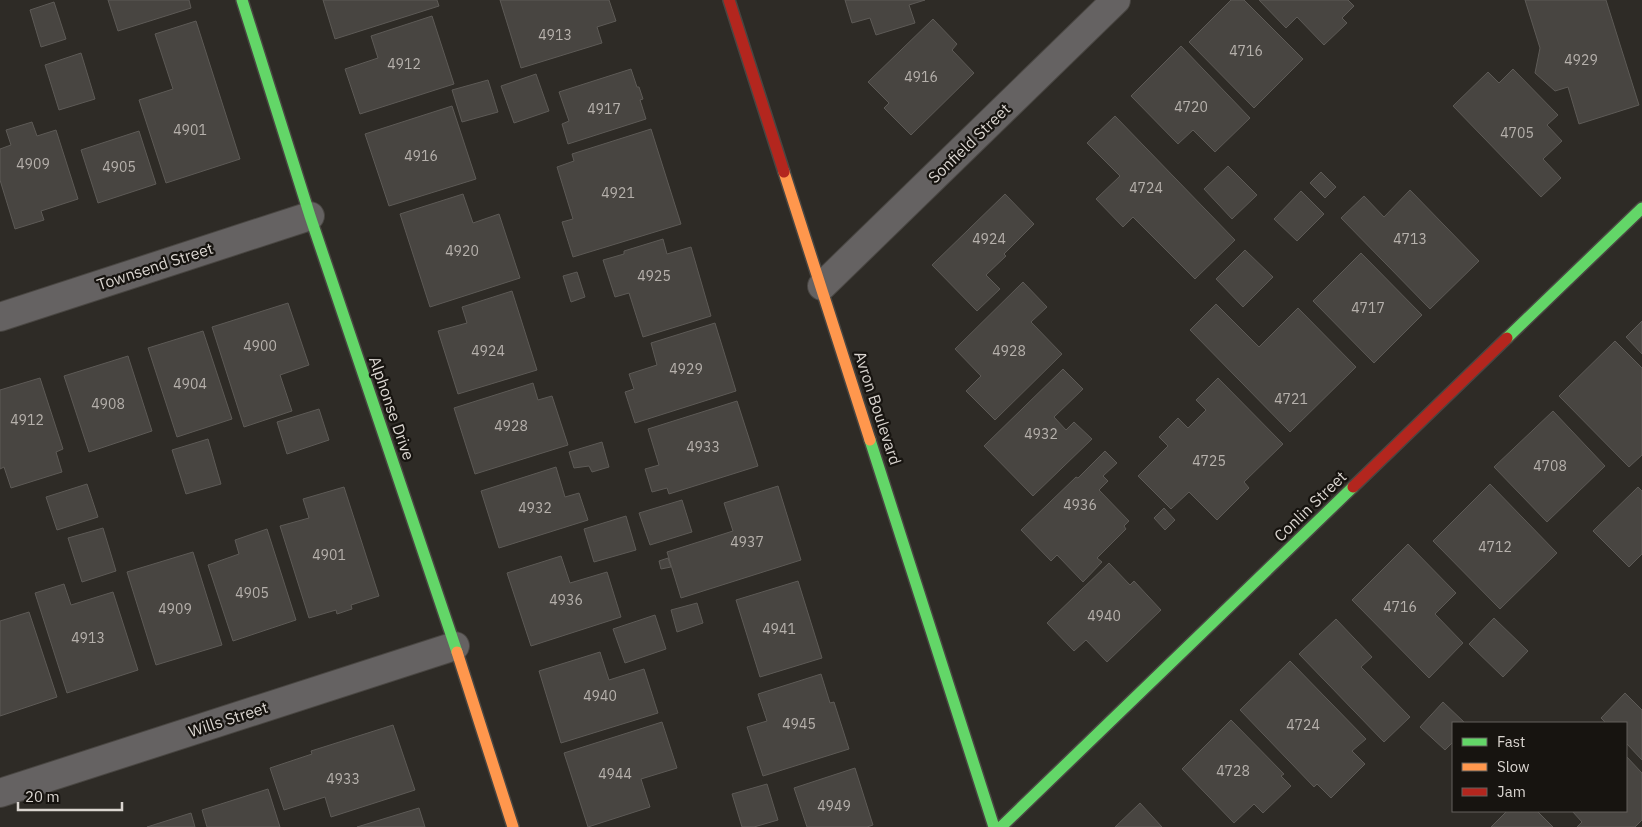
<svg xmlns="http://www.w3.org/2000/svg" width="1642" height="827" font-family="'IBM Plex Sans',sans-serif">
<style>
.building{fill:#484541;stroke:#5d5a56}
.lines{fill:none;stroke-linecap:round;stroke-linejoin:round}
.street-casing{stroke:#494642;stroke-width:30}
.fast-casing{stroke:#494642;stroke-width:14}
.slow-casing{stroke:#494642;stroke-width:14}
.jam-casing{stroke:#494642;stroke-width:14}
.street{stroke:#656262;stroke-width:28}
.fast{stroke:#63d668;stroke-width:11}
.slow{stroke:#ff974d;stroke-width:11}
.jam{stroke:#b3261e;stroke-width:11}
.labels{text-anchor:middle;stroke-width:4.5;stroke-linejoin:round;paint-order:stroke}
.number-label{font-size:14px;fill:#b6b1ac}
.street-label{font-size:16px;fill:#dad5d0;stroke:#171410}
</style>
<rect width="100%" height="100%" fill="#2e2b26"/>
<path class="building" d="M108,0H189L191,8L118,31Z
M323,0H437L439,6L335,39Z
M500,0H609L616,21L597,27L602,43L521,68Z
M845,0H925L909,5L915,23L876,35L870,18L852,23Z
M1231,0H1244L1303,59L1254,108L1189,42Z
M1259,0H1348L1354,6L1342,18L1347,23L1324,45L1297,17L1286,28Z
M1525,0H1606L1639,105L1579,124L1568,87L1555,91L1535,73L1540,48Z
M54,2L66,39L41,47L30,10Z
M432,16L454,84L360,114L345,69L378,58L371,36Z
M933,19L957,44L952,50L974,73L911,135L884,108L889,103L868,82Z
M196,21L240,159L166,183L139,100L173,89L155,34Z
M1181,46L1250,118L1215,152L1193,130L1178,144L1131,96Z
M81,53L95,99L59,110L45,65Z
M631,69L637,87H639L643,99L640,100L646,119L568,144L562,124L569,121L559,92Z
M1513,69L1558,115L1547,125L1562,141L1543,159L1561,178L1541,197L1453,106L1488,72L1499,83Z
M536,74L549,111L514,123L501,86Z
M488,80L498,112L462,122L452,90Z
M452,106L476,179L389,206L365,134Z
M1115,116L1235,240L1195,279L1133,217L1123,227L1096,199L1120,176L1087,143Z
M32,122L37,136L56,130L78,199L41,211L44,220L15,229L0,180V149L11,145L6,130Z
M651,129L681,224L573,257L562,222L573,219L557,167L574,161L572,154Z
M139,131L156,184L98,203L81,150Z
M1228,166L1257,195L1232,219L1204,189Z
M1321,172L1336,187L1325,198L1310,183Z
M1410,190L1479,261L1430,309L1341,218L1364,196L1384,217Z
M1301,191L1324,214L1297,241L1274,219Z
M463,194L473,223L499,214L520,278L430,307L400,214Z
M1005,194L1034,224L1004,254L1006,256L986,275L1000,289L977,311L932,265Z
M663,239L667,254L691,247L711,316L643,337L629,293L615,297L603,260L624,254V251Z
M1245,250L1273,277L1243,307L1216,279Z
M1361,253L1422,315L1374,363L1313,301Z
M577,272L585,297L571,302L563,276Z
M1023,282L1047,307L1031,322L1062,354L995,420L966,391L981,376L955,349Z
M512,291L537,370L458,394L438,331L467,323L462,307Z
M288,303L309,365L280,375L292,411L244,427L212,327Z
M1216,304L1259,347L1298,308L1356,367L1290,432L1190,330Z
M1642,321V354L1626,337Z
M715,323L736,391L635,423L625,392L634,389L629,374L657,365L651,343Z
M203,331L232,419L177,437L148,348Z
M1615,341L1642,368V455L1629,467L1559,396Z
M128,356L152,431L89,452L64,376Z
M1063,369L1083,389L1054,417L1066,430L1074,422L1092,439L1033,496L984,446Z
M40,378L63,449L56,452L62,472L11,488L4,467L0,469V390Z
M1218,378L1283,444L1244,482L1249,488L1217,520L1189,492L1171,509L1138,476L1168,446L1159,437L1178,418L1188,428L1206,410L1196,400Z
M533,383L538,400L552,396L568,445L475,474L454,408Z
M737,401L758,466L669,494L667,488L652,492L645,469L659,465L648,429Z
M319,409L329,440L287,454L277,422Z
M1553,411L1605,466L1547,522L1494,467Z
M208,439L221,484L186,494L172,450Z
M602,442L609,467L592,472L589,466L574,468L569,452Z
M1105,451L1117,463L1103,476L1108,481L1099,490L1129,521L1124,526L1126,529L1097,558L1102,562L1083,582L1057,555L1051,561L1021,530L1076,477L1078,478Z
M556,467L565,497L579,493L588,520L499,548L481,491Z
M87,484L98,517L57,530L46,497Z
M1490,484L1557,553L1500,609L1433,541Z
M778,486L801,560L681,598L667,552L733,531L724,503Z
M344,487L379,596L351,605L352,609L337,614L336,610L309,618L280,526L309,518L303,499Z
M1638,487L1642,491V554L1629,567L1593,531Z
M682,500L692,532L650,545L639,513Z
M1164,508L1175,520L1165,530L1154,518Z
M626,516L636,550L594,562L584,529Z
M103,528L116,571L82,582L68,538Z
M267,529L296,620L233,641L208,565L239,554L235,540Z
M1408,544L1456,593L1435,614L1463,643L1429,678L1352,600Z
M193,552L222,645L156,665L127,572Z
M561,556L570,583L607,572L621,617L531,646L507,573Z
M668,558L671,567L661,569L659,561Z
M1109,563L1130,585L1134,581L1161,610L1107,662L1086,640L1074,651L1047,623Z
M798,581L822,658L760,677L736,600Z
M64,584L71,605L113,592L138,670L67,693L35,593Z
M697,603L703,623L677,632L671,610Z
M29,612L57,697L0,716V621Z
M655,615L666,649L625,663L613,629Z
M1494,618L1528,651L1503,677L1469,644Z
M1336,619L1372,657L1361,667L1410,717L1384,742L1299,654Z
M600,652L609,680L644,669L658,713L561,743L539,671Z
M1290,661L1366,739L1352,751L1365,764L1331,798L1317,784L1314,787L1240,710Z
M821,674L830,703L834,702L849,749L763,776L747,727L767,721L758,694Z
M1625,693L1642,710V760L1626,743V723H1606L1601,718Z
M1443,702L1465,723H1453V742L1445,750L1420,727Z
M1231,720L1284,774L1281,776L1291,786L1263,813L1254,804L1234,823L1182,769Z
M662,722L677,768L641,779L650,807L588,827L564,753Z
M393,725L415,790L331,817L325,797L284,810L270,768L312,754L311,751Z
M1626,756L1642,773V820L1635,827H1577L1582,822L1572,811H1626Z
M855,768L873,825L867,827H807L794,788Z
M767,784L778,820L754,827H742L732,794Z
M268,789L280,827H207L202,810Z
M1140,803L1162,827H1115Z
M419,808L425,827H357Z
M1507,811H1537L1553,827H1491Z
M191,813L195,827H147Z"/>
<g class="lines">
<g class="street-casing">
<path id="street" d="M822,286L1116,0
M0,317L310,216
M0,793L455,646"/>
</g>
<g class="fast-casing">
<path id="fast" d="M242,0L310,216L457,652
M1507,338L1642,208
M870,440L994,827
M1001,827L1353,487"/>
</g>
<g class="slow-casing">
<path id="slow" d="M784,172L870,440
M457,652L513,827"/>
</g>
<g class="jam-casing">
<path id="jam" d="M729,0L784,172
M1353,487L1507,338"/>
</g>
<use href="#street" class="street"/>
<use href="#fast" class="fast"/>
<use href="#slow" class="slow"/>
<use href="#jam" class="jam"/>
</g>
<g class="labels">
<g class="number-label">
<text x="555" y="40">4913</text>
<text x="1246" y="56">4716</text>
<text x="1581" y="65">4929</text>
<text x="404" y="69">4912</text>
<text x="921" y="82">4916</text>
<text x="1191" y="112">4720</text>
<text x="604" y="114">4917</text>
<text x="190" y="135">4901</text>
<text x="1517" y="138">4705</text>
<text x="421" y="161">4916</text>
<text x="33" y="169">4909</text>
<text x="119" y="172">4905</text>
<text x="1146" y="193">4724</text>
<text x="618" y="198">4921</text>
<text x="989" y="244">4924</text>
<text x="1410" y="244">4713</text>
<text x="462" y="256">4920</text>
<text x="654" y="281">4925</text>
<text x="1368" y="313">4717</text>
<text x="260" y="351">4900</text>
<text x="488" y="356">4924</text>
<text x="1009" y="356">4928</text>
<text x="686" y="374">4929</text>
<text x="190" y="389">4904</text>
<text x="1291" y="404">4721</text>
<text x="108" y="409">4908</text>
<text x="27" y="425">4912</text>
<text x="511" y="431">4928</text>
<text x="1041" y="439">4932</text>
<text x="703" y="452">4933</text>
<text x="1209" y="466">4725</text>
<text x="1550" y="471">4708</text>
<text x="1080" y="510">4936</text>
<text x="535" y="513">4932</text>
<text x="747" y="547">4937</text>
<text x="1495" y="552">4712</text>
<text x="329" y="560">4901</text>
<text x="252" y="598">4905</text>
<text x="566" y="605">4936</text>
<text x="1400" y="612">4716</text>
<text x="175" y="614">4909</text>
<text x="1104" y="621">4940</text>
<text x="779" y="634">4941</text>
<text x="88" y="643">4913</text>
<text x="600" y="701">4940</text>
<text x="799" y="729">4945</text>
<text x="1303" y="730">4724</text>
<text x="1233" y="776">4728</text>
<text x="615" y="779">4944</text>
<text x="343" y="784">4933</text>
<text x="834" y="811">4949</text>
</g>
<g class="street-label">
<text transform="translate(969 143) rotate(-44)" y="6">Sonfield Street</text>
<text transform="translate(155 266) rotate(-18)" y="6">Townsend Street</text>
<text transform="translate(392 408) rotate(71)" y="6">Alphonse Drive</text>
<text transform="translate(878 408) rotate(72)" y="6">Avron Boulevard</text>
<text transform="translate(1310 506) rotate(-44)" y="6">Conlin Street</text>
<text transform="translate(228 719) rotate(-18)" y="6">Wills Street</text>
</g>
</g>
<rect x="1452" y="722" width="175" height="90" fill="#171410" stroke="#65615d"/>
<rect x="1462" y="738" width="25" height="8" fill="#63d668" stroke="#65615d"/>
<text x="1497" y="747" font-size="15" fill="#dad5d0">Fast</text>
<rect x="1462" y="763" width="25" height="8" fill="#ff974d" stroke="#65615d"/>
<text x="1497" y="772" font-size="15" fill="#dad5d0">Slow</text>
<rect x="1462" y="788" width="25" height="8" fill="#b3261e" stroke="#65615d"/>
<text x="1497" y="797" font-size="15" fill="#dad5d0">Jam</text>
<path d="M18 802v8h104v-8" fill="none" stroke="#dad5d0" stroke-width="2.5"/>
<text x="25" y="802" font-size="15" fill="#dad5d0" stroke="#171410" stroke-width="4" paint-order="stroke">20 m</text>
</svg>
